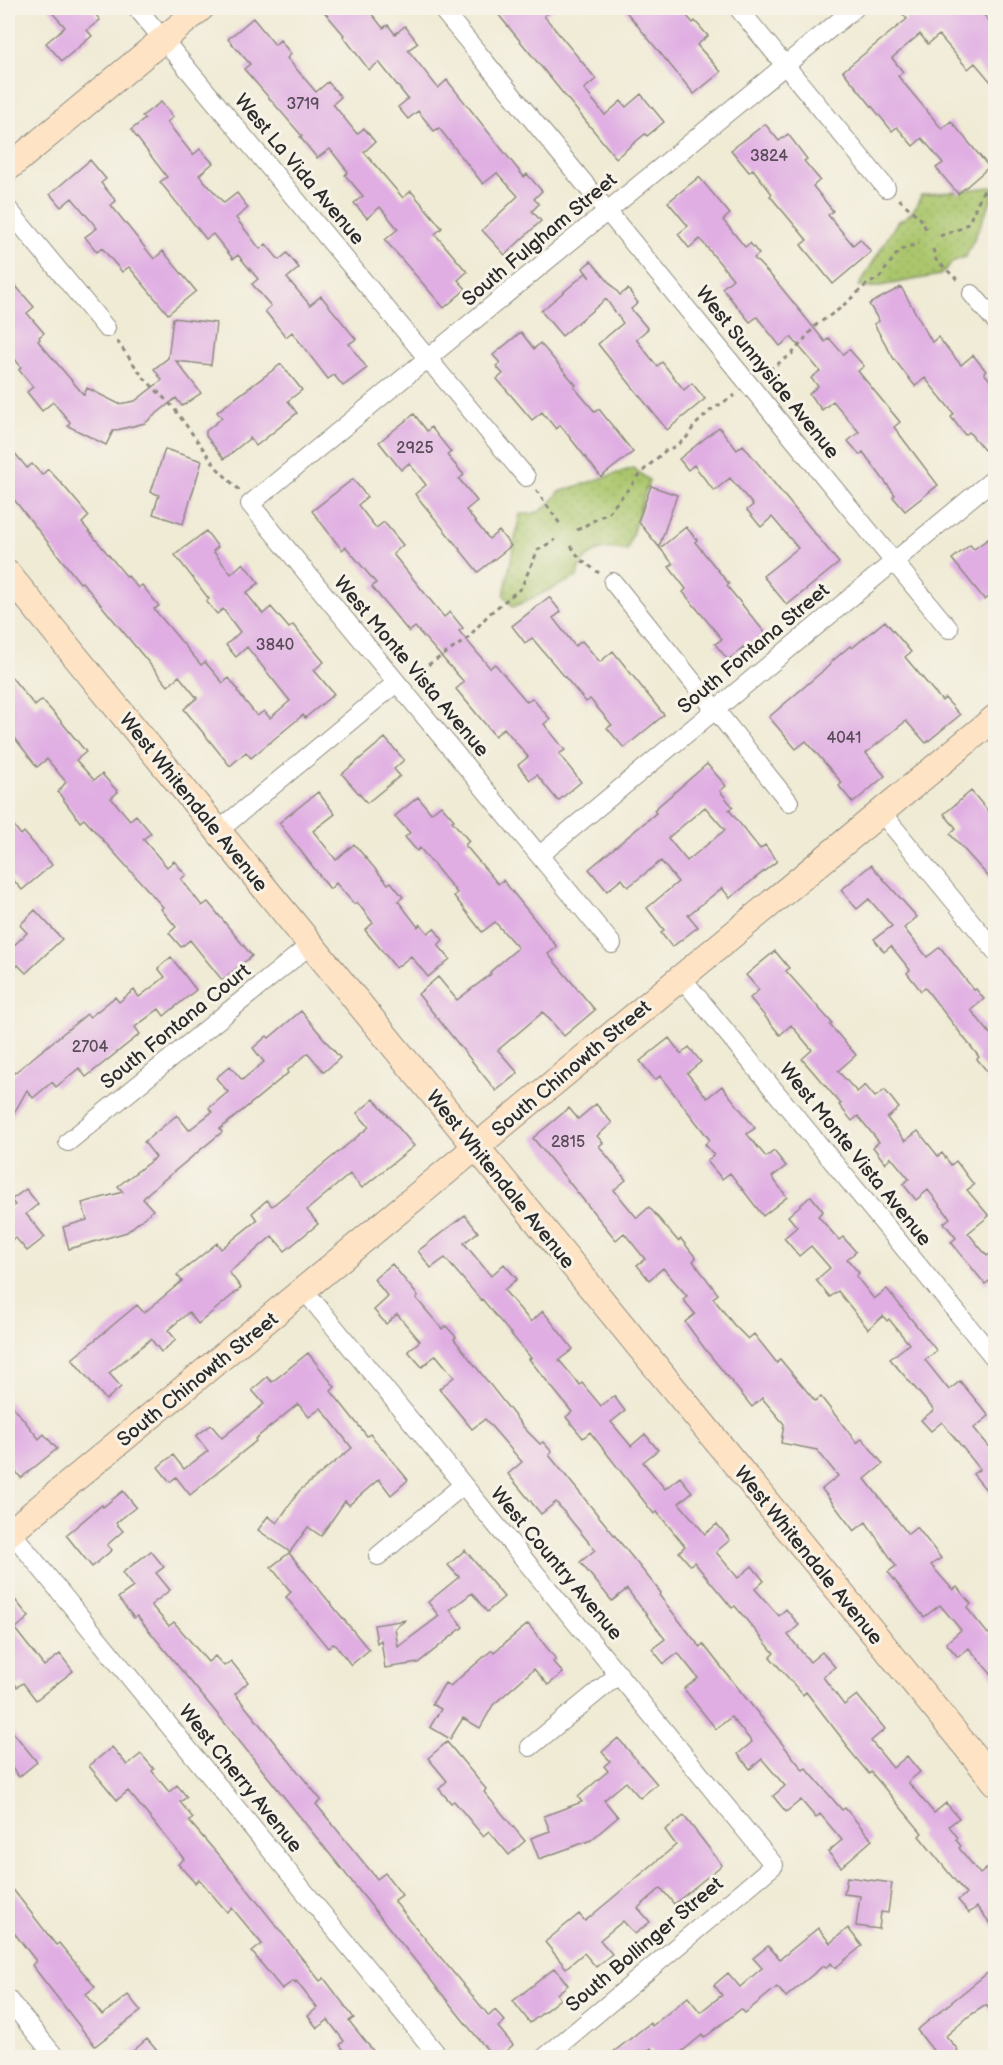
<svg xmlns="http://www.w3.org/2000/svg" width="1003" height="2065" font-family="'Balsamiq Sans',sans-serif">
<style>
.grass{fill:url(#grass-dots);stroke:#6a784c;stroke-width:1.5}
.building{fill:#e0aee3;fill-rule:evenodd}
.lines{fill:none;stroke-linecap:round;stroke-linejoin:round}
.street-casing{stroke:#8e8b80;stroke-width:20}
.secondary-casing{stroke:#8e8b80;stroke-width:28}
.path{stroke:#8e8b80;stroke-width:3;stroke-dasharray:4.5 4.5;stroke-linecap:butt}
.street{stroke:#fff;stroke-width:18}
.secondary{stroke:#fee4c5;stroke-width:26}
.labels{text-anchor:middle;stroke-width:6;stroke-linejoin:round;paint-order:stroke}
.number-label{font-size:16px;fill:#584c59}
.street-label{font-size:20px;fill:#2b2b2b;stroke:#f7f3e8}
</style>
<defs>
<pattern id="grass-dots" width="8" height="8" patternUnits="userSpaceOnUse" patternTransform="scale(1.5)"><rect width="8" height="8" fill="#aac66c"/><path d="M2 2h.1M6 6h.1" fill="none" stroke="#92aa5e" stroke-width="1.8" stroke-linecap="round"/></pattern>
</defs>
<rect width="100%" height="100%" fill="#f7f3e8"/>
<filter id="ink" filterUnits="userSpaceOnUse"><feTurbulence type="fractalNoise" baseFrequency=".0167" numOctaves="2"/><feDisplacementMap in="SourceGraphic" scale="12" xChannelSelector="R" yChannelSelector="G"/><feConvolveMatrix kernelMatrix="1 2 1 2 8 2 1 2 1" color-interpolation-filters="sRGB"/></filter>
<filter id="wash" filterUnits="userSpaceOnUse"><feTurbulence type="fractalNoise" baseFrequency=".008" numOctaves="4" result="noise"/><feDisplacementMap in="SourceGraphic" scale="24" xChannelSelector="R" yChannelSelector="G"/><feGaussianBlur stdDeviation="1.35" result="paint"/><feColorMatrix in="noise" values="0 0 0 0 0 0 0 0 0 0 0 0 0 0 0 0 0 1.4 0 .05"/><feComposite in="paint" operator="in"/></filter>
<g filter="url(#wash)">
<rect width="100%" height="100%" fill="#f0ebd5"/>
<path class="grass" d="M991,187L995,192L966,257L954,261L940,275L869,288L859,286L897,222C910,217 917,208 921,195Z
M633,468L649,480L627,551C605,544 581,552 577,577L513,607L504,595L520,514C539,516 549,507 559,492Z"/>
<g id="blocks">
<path class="building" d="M48,8H91L100,20L87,30L92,36L62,61L46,43L65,27Z
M321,8H367L383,28L388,25L395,34L405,26L418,43L408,50L438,88L447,80L524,177L527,174L542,191L534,199L539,204L532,211L541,221L505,255L482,230L518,196L497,173L483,184L439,128L434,131L418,111L408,119L398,107L408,99L379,62L369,70L343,36L344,35Z
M493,8H555L544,16L596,79L584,89L605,115L621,101L626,107L641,94L664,122L647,136L645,134L616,158Z
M623,8H680L693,23L695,21L708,36L697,45L721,72L694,94Z
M898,8H978L996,29V88L975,63L968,69L939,35L928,44L920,34L892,58L903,72L898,76L942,129L951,121L989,167L958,194L936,168L943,163L922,138L913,146L897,127L892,131L843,71L907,19Z
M253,18L275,45L280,40L291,54L287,58L316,92L328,82L341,97L333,104L357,134L364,128L375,142L364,152L403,198L411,191L442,228L435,234L467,272L458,280L466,289L444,308L385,240L398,229L380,207L367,218L354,203L363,196L345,175L348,172L330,149L317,158L300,137L302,136L244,69L250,64L228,39Z
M161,102L173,117L167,122L193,155L200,149L213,163L199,175L224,203L237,193L248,208L236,218L260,249L266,244L279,260L287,253L299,268L287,278L310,305L321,296L356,339L349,344L367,368L343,386L334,375L328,379L292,332L286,337L265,311L271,306L252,284L258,279L238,255L233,259L213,234L206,239L160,182L167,177L131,130L145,119L142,116Z
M765,124L779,141L788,134L807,159L804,161L820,180L813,186L833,211L828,215L853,245L860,239L871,252L833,284L801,245L807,240L770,196L772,194L753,169L749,172L731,150Z
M90,160L106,179L101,183L116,201L111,205L154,259L163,251L196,291L168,314L129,267L122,272L102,248L97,252L85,237L97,228L72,198L61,207L50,194Z
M699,177L730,214L723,220L745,247L750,243L759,254L754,258L776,281L825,342L829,338L843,354L849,349L864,366L858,371L900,422L894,427L938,485L905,511L893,497L895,495L863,452L860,455L848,441L859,432L833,401L822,410L809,394L818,386L811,378L820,371L791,337L780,346L757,317L750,322L722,288L733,279L700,239L689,248L678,234L688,226L668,202Z
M591,261L620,295L628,289L638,303L631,309L648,329L636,339L657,366L662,362L684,390L692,383L705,399L667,430L598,344L623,323L606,299L562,336L541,311L586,273L590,278L583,268Z
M8,277L34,307L27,313L44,333L39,337L40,339L38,341L84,395L87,388L119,404L135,401L162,380L154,369L168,358L173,318L216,323L211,365L176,361L201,393L182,406L176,398L145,423L113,431L106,445L68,426L70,422L53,402L42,411L27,392L33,387L19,370L21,367L8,350Z
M901,287L932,342L938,337L961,365L973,355L986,371L984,373L996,387V441L984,450L969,432L965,435L951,417L954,414L925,378L915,386L894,359L874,324L879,321L869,304Z
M521,332L534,349L540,343L576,385L574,387L595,412L599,409L633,452L601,477L560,425L556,429L542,412L532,420L497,379L503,374L496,366L500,363L493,355Z
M281,364L302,390L288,401L297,413L256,446L250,438L224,459L206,436V431L222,418L217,412Z
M414,414L427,431L431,427L451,452L447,455L464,475L459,479L477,501L466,510L489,539L499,531L511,546L478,572L415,494L426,485L409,463L401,470L379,442Z
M719,427L737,450L743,445L839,563L787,605L763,576L798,548L772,517L761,527L747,510L753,505L730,478L714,491L694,465L688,470L679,459Z
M8,445L27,468L32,464L42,475L48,469L62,484L89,516L82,523L127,577L128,576L138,588L142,585L159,606L154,609L201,665L205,662L223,683L229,678L238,690L237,691L257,716L264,711L270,718L290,701L247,647L236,657L226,645L240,632L223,609L217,614L206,601L209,599L175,555L206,531L218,547L213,551L231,574L243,563L259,583L246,593L263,614L271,607L289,628L293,625L324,662L314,670L334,694L305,718L303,715L251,758L246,752L230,766L184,709L197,698L179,676L168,686L82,582L80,583L8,492Z
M165,449L202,461L183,524L153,514L159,495L151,492Z
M353,479L367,497L358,505L376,528L384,522L403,545L393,554L444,617L450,612L463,628L459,631L490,668L495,664L527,702L532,698L550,719L544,724L565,750L559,754L581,782L558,801L537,775L530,780L518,765L528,757L504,728L495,736L456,689L464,682L415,627L409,632L372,587L376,583L346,547L342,550L312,511Z
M651,486L677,495L659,547L638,521Z
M686,527L697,540L695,542L729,584L727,586L766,634L746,651L743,647L728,660L715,644L722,639L683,592L686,589L669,567L673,564L660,548Z
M988,539L996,548V591L985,600L952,559L970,545L974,549Z
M549,597L561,612L553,618L575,646L582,641L600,662L613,651L664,715L624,748L607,728L612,725L590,699L586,702L532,638L525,643L512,626Z
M885,621L911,652L905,657L942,701L945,698L960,715L926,743L906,721L866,753L885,776L853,803L839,786L842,783L806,741L796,749L769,717L831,664L830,663L850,646L852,648Z
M8,673L35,706L42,700L60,720L86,752L76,760L94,780L102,774L118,792L111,798L130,820L136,815L151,833L143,839L167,867L174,861L186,875L181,879L202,906L208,902L252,956L222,980L190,940L181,947L169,933L176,927L161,909L163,907L84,819L80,822L58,792L66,782L47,759L37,767L8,729Z
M385,738L404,760L394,769L400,776L367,803L342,774Z
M707,764L726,786L720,791L733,807L729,810L760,849L765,845L777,861L730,898L722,888L688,915L698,927L672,947L661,933L664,930L647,908L678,882L661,861L628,887L622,879L607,891L589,869L656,813L654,810ZM705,807L725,830L687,861L668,838Z
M971,791L996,820V885L950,834L956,828L944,814Z
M318,792L335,814L313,831L336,860L354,844L388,884L391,882L403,897L398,901L418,927L420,924L428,933L434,928L443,940L438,945L450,959L428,977L411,956L396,968L365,930L373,923L357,902L354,904L336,883L330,889L279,823Z
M418,797L431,813L441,805L454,820L452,821L469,841L465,845L498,884L503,880L557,947L548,954L595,1010L564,1036L543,1012L498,1050L518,1073L496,1091L418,994L438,977L457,1000L491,974L490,972L518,948L495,922L482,932L454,896L457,893L420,848L417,851L405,837L410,833L395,816Z
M8,818L21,835L24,832L52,865L22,890L8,874Z
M871,865L917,917L904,928L927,957L940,947L974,990L976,989L984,999L971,1010L996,1041V1082L977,1059L979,1057L925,988L921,991L907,973L910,970L891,946L884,952L874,939L892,926L869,899L857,909L841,890Z
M35,910L62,939L26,973L18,965L8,974V951L27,933L20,925Z
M775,951L789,968L786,971L832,1023L830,1025L856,1055L838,1071L857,1092L865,1085L875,1097L885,1090L899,1108L887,1118L905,1141L918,1131L938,1156L942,1153L951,1165L956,1161L974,1185L967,1190L989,1216L968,1233L987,1256L996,1249V1276L985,1284L951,1242L956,1238L944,1223L950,1218L928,1190L916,1200L903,1184L909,1179L891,1157L885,1163L873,1147L879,1142L858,1116L852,1121L839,1105L841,1104L802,1059L812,1050L791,1025L780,1035L750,998L759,990L746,975Z
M171,957L196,990L164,1016L159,1009L135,1027L140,1034L86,1077L79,1068L56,1087L52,1082L33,1098L27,1090L8,1124V1078L87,1014L90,1017L115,997L119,1002L134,990L139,997L165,977L158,968Z
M301,1011L340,1058L324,1072L308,1053L287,1071L288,1073L220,1129L222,1132L148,1193L143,1199L153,1210L127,1232L69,1249L63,1227L87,1220L82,1203L123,1192L118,1186L156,1157L144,1142L177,1115L189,1130L212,1112L209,1108L228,1092L216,1078L230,1066L242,1080L264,1062L253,1048L267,1036L269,1038Z
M669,1038L681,1054L689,1047L701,1062L687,1073L707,1098L722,1086L755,1128L747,1134L766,1157L774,1151L786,1166L772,1177L787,1197L763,1216L730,1173L722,1179L707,1161L714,1155L705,1144L710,1140L660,1076L655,1080L640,1061Z
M374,1099L414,1146L362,1188L350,1174L307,1210L318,1224L285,1251L272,1236L247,1258L229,1272L241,1288L198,1324L189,1312L168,1330L176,1340L161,1352L151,1339L132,1354L109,1373L121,1387L106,1400L72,1359L137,1305L144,1313L182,1281L177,1275L186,1268L217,1243L221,1249L257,1220L252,1213L267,1200L272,1206L369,1127L357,1113Z
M596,1104L612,1123L597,1136L603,1143L599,1146L626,1180L614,1190L637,1218L649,1207L678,1241L681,1239L696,1258L693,1261L718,1294L713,1298L734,1325L748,1339L754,1334L777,1363L780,1359L815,1401L821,1397L857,1443L862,1438L883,1464L865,1479L908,1534L917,1527L941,1558L931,1565L953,1590L957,1587L971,1604L967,1608L988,1634L996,1627V1680L969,1648L958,1657L946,1643L961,1630L940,1605L924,1617L888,1572L896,1566L866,1522L854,1531L822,1489L838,1476L817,1450L781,1443L784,1424L762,1398L752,1407L705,1349L685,1322L695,1314L683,1299L687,1296L663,1268L649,1280L637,1265L645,1259L624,1233L616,1240L533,1138L569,1108L578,1119Z
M26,1189L38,1204L26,1214L45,1237L27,1251L15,1237L8,1244V1211L15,1205L11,1200Z
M811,1196L823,1211L818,1216L839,1240L843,1237L856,1252L847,1259L859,1273L856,1276L874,1299L887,1289L937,1351L925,1360L949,1390L960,1381L989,1416L974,1428L996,1455V1502L973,1474L980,1469L942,1422L931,1431L921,1420L934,1410L890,1359L909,1344L889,1319L887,1321L883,1316L868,1329L838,1291L830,1297L816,1280L830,1268L811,1246L799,1256L784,1238L797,1227L788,1216Z
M465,1215L478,1232L464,1243L491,1276L504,1264L517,1279L504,1290L531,1322L543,1311L573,1349L559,1360L580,1385L582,1383L601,1406L614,1396L625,1411L611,1422L631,1446L645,1434L658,1450L643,1462L665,1489L680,1477L692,1492L679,1503L705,1534L717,1524L730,1540L716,1552L738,1578L752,1566L764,1581L755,1589L779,1616L786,1609L799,1625L788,1635L810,1662L822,1652L835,1667L823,1677L844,1705L857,1695L885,1729L871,1741L893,1768L907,1756L920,1772L908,1782L934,1813L946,1803L959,1818L949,1826L958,1838L956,1840L961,1846L959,1848L980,1874L996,1861V1930L977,1907L969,1913L958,1900L966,1894L919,1836L922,1833L871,1772L869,1774L846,1746L847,1745L806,1692L803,1695L770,1657L774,1653L735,1606L732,1608L694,1562L690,1565L679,1552L685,1546L657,1512L654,1514L590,1432L583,1438L566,1417L572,1412L529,1359L531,1358L482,1299L481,1300L445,1258L431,1268L418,1251Z
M392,1264L418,1296L416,1298L442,1329L446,1326L456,1337L454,1339L525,1429L540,1444L543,1442L552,1452L549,1455L641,1568L661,1593L659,1595L700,1647L703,1644L803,1770L806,1768L842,1810L845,1808L872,1840L841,1867L828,1852L842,1840L820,1814L816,1818L801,1800L786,1812L773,1796L785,1786L762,1759L750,1769L738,1754L752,1742L731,1717L716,1729L699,1708L684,1689L698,1678L678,1653L664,1664L652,1649L665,1639L627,1589L612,1601L580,1562L595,1550L556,1502L541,1514L508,1474L522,1462L485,1419L472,1429L439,1389L454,1377L436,1355L422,1367L408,1351L420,1341L397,1314L386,1324L374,1310L388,1297L374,1279Z
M308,1353L335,1387L331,1391L367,1436L370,1434L408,1480L391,1495L379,1479L349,1505L345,1501L321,1536L308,1527L290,1552L258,1530L268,1516L277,1523L299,1491L352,1448L321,1408L309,1417L298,1404L255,1439L256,1441L190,1495L176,1477L170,1482L158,1467L173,1455L184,1469L208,1451L196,1436L211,1425L222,1438L264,1404L252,1390L267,1377L272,1382Z
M8,1400L39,1439L44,1434L57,1449L21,1478L8,1462Z
M123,1491L136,1507L116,1523L123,1531L107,1545L112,1550L92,1567L66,1535L102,1505L103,1507Z
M465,1550L504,1597L487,1612L472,1593L450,1610L463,1627L418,1663L385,1668L381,1640L377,1643L374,1625L406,1620L395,1628L398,1647L439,1616L428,1602L459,1577L448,1565Z
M151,1551L164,1567L156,1573L170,1590L151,1605L169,1626L174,1622L208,1662L215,1656L224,1666L231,1661L248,1682L235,1694L321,1800L316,1804L377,1879L385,1873L402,1895L394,1901L489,2016L495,2010L505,2021L498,2027L513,2045L498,2058H494L462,2019L228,1727L137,1616L134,1618L118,1598L133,1587L122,1573Z
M289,1553L369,1650L351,1665L334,1643L328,1648L286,1597L291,1592L271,1567Z
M8,1591L29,1617L15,1629L44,1666L60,1654L73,1671L36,1700L23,1683L17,1687L8,1674Z
M528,1624L556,1659L553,1662L563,1673L548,1685L534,1669L493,1705L480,1728L463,1718L450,1739L430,1727L441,1709L432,1704L445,1683L450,1686L492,1650L494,1652Z
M8,1726L37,1762L19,1777L8,1763Z
M618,1738L657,1784L640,1798L626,1782L604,1800L618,1817L591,1840L539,1859L531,1838L550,1831L544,1816L582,1802L578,1797L608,1771L604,1766L610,1761L602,1752Z
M447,1742L486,1789L484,1792L525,1841L509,1855L489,1831L483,1836L454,1801L451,1803L439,1789L447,1781L428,1758Z
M112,1747L127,1765L141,1754L154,1769L152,1771L169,1792L177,1785L187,1797L180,1802L193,1818L189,1821L240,1880L320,1981L324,1978L354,2018L349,2021L379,2058H350L340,2045L344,2041L328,2020L317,2028L308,2016L317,2008L296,1981L295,1983L293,1981L282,1989L252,1952L262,1944L232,1908L227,1912L199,1879L195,1883L178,1864L184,1859L128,1791L117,1800L89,1766Z
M684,1816L722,1865L674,1904L661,1888L638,1908L650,1922L635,1934L623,1921L600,1940L612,1954L596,1967L584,1953L566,1968L545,1942L579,1914L585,1921L676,1845L665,1830Z
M847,1877L892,1883L888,1913L881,1912L879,1929L856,1926L860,1896L844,1894Z
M8,1883L56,1945L59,1943L95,1987L86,1994L102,2015L128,1995L141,2011L95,2046L32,1965L36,1961L8,1925Z
M818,1928L830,1943L848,1928L862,1946L835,1968L831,1963L826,1968L823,1966L786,1997L777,1987L745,2013L741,2009L704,2038L702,2035L674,2058H658L651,2048L639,2058H606L650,2023L652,2026L688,1997L700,2012L722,1995L714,1985L728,1973L740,1987L762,1968L753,1958L768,1946L780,1959Z
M555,1968L568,1985L557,1994L560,1999L530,2023L513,2001Z
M990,1971L996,1979V2017L986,2005L969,2016L946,2036L958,2050L950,2058H939L917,2030Z
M147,2039L163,2058H125Z"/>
</g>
</g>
<g filter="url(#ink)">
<use href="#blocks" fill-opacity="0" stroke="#8e8b80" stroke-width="1.5"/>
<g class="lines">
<g class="street-casing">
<path id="street" d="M137,8L526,477
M441,8L949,629
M738,8L886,188
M8,209L106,328
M972,294L996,322
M613,582L789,802
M881,812L996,952
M217,832L396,683
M540,855L996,477
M612,944L250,504L855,8
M681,977L996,1360
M68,1142L310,945
M304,1290L774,1865L544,2058
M8,1528L440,2058
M378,1556L463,1485
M530,1747L619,1674
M8,1999L56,2058"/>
</g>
<g class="secondary-casing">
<path id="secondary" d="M8,168L201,8
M8,574L996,1783
M8,1534L996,717"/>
</g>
<path class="path" d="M899,199L920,218L926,229
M940,236L962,228L969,222L982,193L996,181
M933,249L936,260L960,282
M117,341L143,377L173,407L217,468L240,491
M762,375L792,354L816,325L838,310L866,285L879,278L896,255L903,249L919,243
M536,490L560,524
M577,530L609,512L644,470L665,451L676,446L687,437L694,426L711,410L735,395
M571,546L580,559L599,573
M415,677L428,665L466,640L489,614L521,588L538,550L555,540"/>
<use href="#street" class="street"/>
<use href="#secondary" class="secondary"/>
</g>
</g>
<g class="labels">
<g class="number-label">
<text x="303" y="109">3719</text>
<text x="769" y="161">3824</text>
<text x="415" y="453">2925</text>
<text x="275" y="650">3840</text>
<text x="844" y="743">4041</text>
<text x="90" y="1052">2704</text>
<text x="568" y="1147">2815</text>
</g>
<g class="street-label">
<text transform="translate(300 169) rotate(50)" y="7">West La Vida Avenue</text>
<text transform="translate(539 239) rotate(-40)" y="7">South Fulgham Street</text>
<text transform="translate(768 372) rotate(51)" y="7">West Sunnyside Avenue</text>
<text transform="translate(753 648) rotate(-40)" y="7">South Fontana Street</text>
<text transform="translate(412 666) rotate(50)" y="7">West Monte Vista Avenue</text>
<text transform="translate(194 802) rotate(51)" y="7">West Whitendale Avenue</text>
<text transform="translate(175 1026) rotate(-39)" y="7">South Fontana Court</text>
<text transform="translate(571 1068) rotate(-40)" y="7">South Chinowth Street</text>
<text transform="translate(856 1154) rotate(51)" y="7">West Monte Vista Avenue</text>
<text transform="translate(501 1179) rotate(51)" y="7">West Whitendale Avenue</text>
<text transform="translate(197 1379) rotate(-39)" y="7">South Chinowth Street</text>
<text transform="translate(809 1555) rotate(51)" y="7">West Whitendale Avenue</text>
<text transform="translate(557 1563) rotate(50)" y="7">West Country Avenue</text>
<text transform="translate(241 1778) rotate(51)" y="7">West Cherry Avenue</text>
<text transform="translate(644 1944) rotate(-40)" y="7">South Bollinger Street</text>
</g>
</g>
<rect width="1003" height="2065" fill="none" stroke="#f7f3e8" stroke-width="30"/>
</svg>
